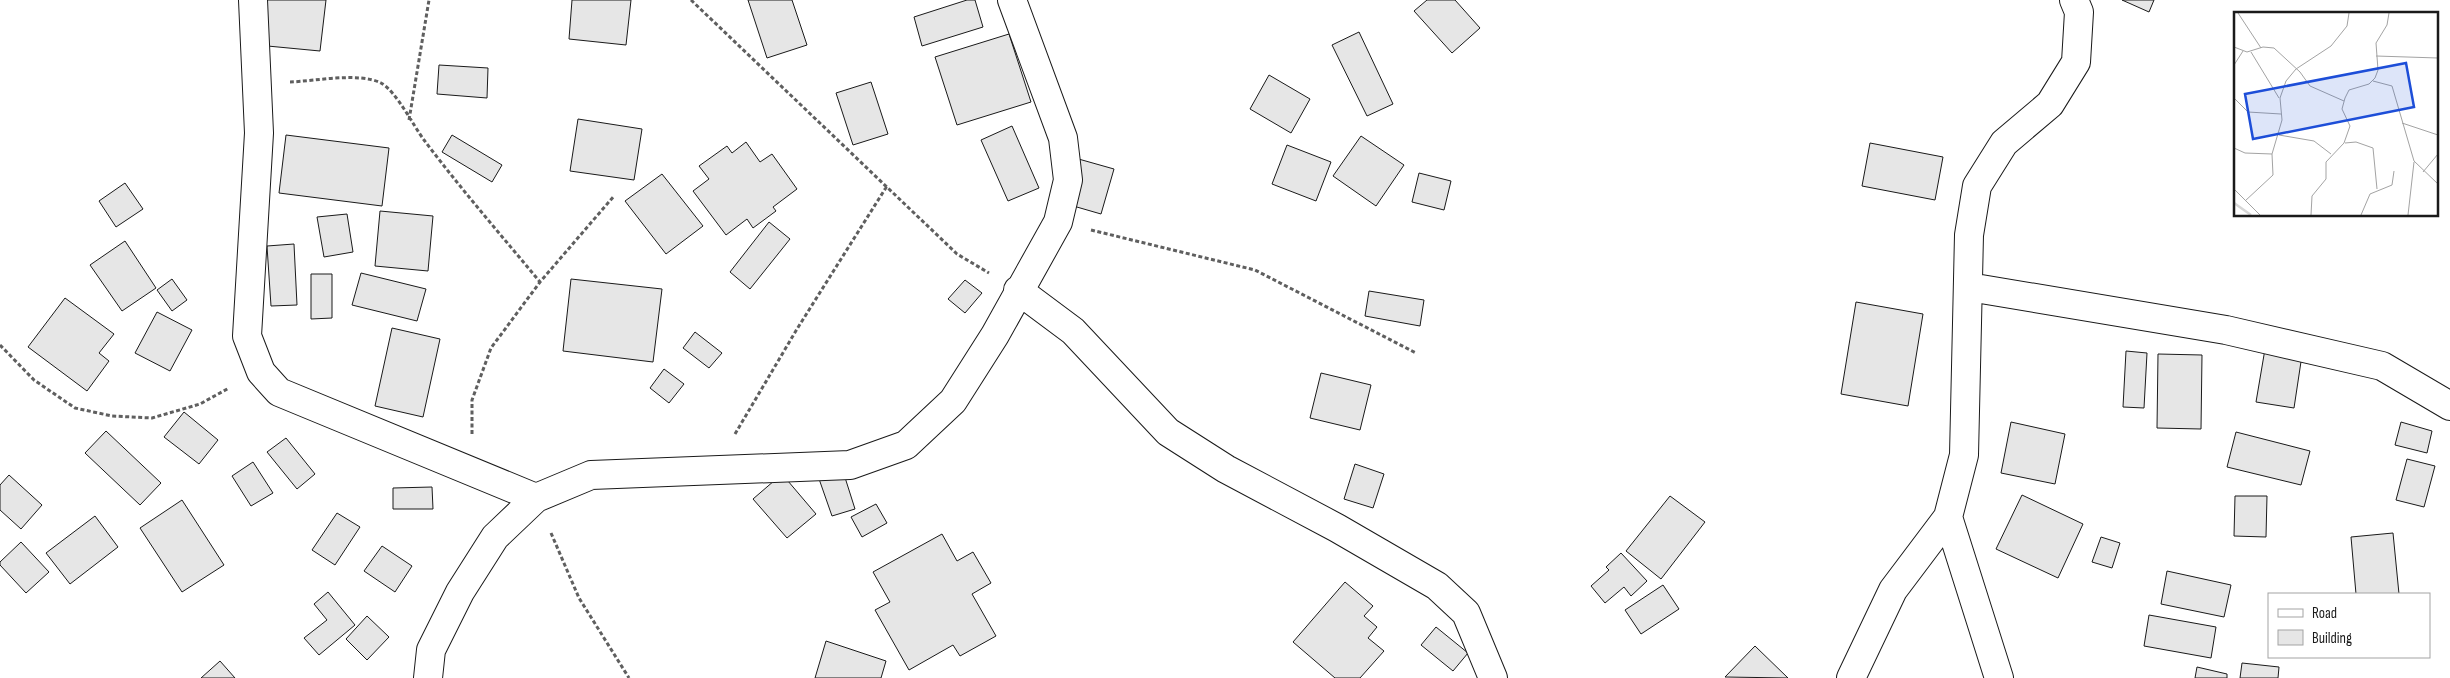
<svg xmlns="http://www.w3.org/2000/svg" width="2450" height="678" font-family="'Sofia Sans Condensed',sans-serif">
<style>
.building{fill:#e6e6e6;stroke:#1a1a1a}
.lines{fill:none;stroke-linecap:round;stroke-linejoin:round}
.street-casing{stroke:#1a1a1a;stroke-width:30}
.path{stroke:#5f5f5f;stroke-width:3;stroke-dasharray:4 2.5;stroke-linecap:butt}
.street{stroke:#fff;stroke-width:28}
.inset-river{fill:none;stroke:#d7d7d7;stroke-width:2.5}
.inset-road{fill:none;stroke:#a3a3a3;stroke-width:1}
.view{fill:#1d4ed8;fill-opacity:0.15;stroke:#1d4ed8;stroke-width:2.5}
.inset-edge{fill:none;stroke:#1a1a1a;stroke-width:2.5}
</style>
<rect width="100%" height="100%" fill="#fff"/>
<path class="building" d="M262,0H326L320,51L257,45Z
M572,0H631L626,45L569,39Z
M748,0H792L807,45L767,58Z
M967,0H975L983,27L922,46L914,17Z
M1427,0H1455L1480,28L1452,53L1414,11Z
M2122,0H2154L2149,12Z
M1359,32L1393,104L1367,116L1332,45Z
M1009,34L1031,102L957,125L935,57Z
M439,65L488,68L487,98L437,94Z
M1269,75L1310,99L1291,133L1250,109Z
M871,82L888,134L853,145L836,93Z
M578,119L642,129L634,180L570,171Z
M1012,126L1039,188L1008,201L981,140Z
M286,135L389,148L382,206L279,193Z
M452,135L502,165L492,182L442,152Z
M1361,136L1404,165L1376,206L1333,176Z
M746,142L760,162L772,154L797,189L773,207L776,211L753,228L747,219L726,235L693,191L709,179L699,166L727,146L732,153Z
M1870,143L1943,157L1935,200L1862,186Z
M1287,145L1331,162L1316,201L1272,184Z
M1075,158L1114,169L1101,214L1063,203Z
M1419,173L1451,181L1444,210L1412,202Z
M662,174L703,226L666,254L625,201Z
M125,183L143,209L116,227L99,201Z
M380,211L433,216L428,271L375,266Z
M347,214L353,252L324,257L317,217Z
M769,222L790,239L750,289L730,272Z
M125,241L156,288L122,311L90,265Z
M294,244L297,305L271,306L267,246Z
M361,273L426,289L417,321L352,305Z
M311,274H332V318L311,319Z
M172,279L187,300L172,311L157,290Z
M571,279L662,289L653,362L563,351Z
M965,280L982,293L965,313L948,299Z
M1369,291L1424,300L1420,326L1365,316Z
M65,298L114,334L99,353L109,361L87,391L28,347Z
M1856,302L1923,314L1908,406L1841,394Z
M157,312L192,330L170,371L135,353Z
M392,328L440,339L423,417L375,406Z
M695,332L722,353L709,368L683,348Z
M2265,349L2302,355L2294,408L2256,402Z
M2126,351L2147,353L2144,408L2123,407Z
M2158,354L2202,355L2201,429L2157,428Z
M664,369L684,384L669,403L650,388Z
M1321,373L1371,385L1360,430L1310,418Z
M184,412L218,440L199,464L164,437Z
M2011,422L2065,434L2055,484L2001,473Z
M2401,422L2432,431L2427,453L2395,445Z
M106,431L161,483L140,505L85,453Z
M2236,432L2310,451L2301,485L2227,467Z
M286,438L315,474L297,489L267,452Z
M2407,459L2435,466L2424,507L2396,500Z
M253,462L273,493L251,506L232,476Z
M1355,464L1384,474L1373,508L1344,499Z
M842,468L855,509L832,516L818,476Z
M782,474L816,514L787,538L753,499Z
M9,475L42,505L21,529L0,510V485Z
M432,487L433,509H393V488Z
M2022,495L2083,524L2058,578L1996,549Z
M1670,496L1705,522L1661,579L1626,551Z
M2235,496H2267L2266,537L2234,536Z
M182,500L224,565L182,592L140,528Z
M876,504L887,523L862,537L851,517Z
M337,513L360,527L335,565L312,550Z
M95,516L118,547L70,584L46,553Z
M2393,533L2399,594H2356L2351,537Z
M942,534L957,561L973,552L991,583L972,594L996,636L960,656L953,645L909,670L875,610L890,602L873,572Z
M2101,537L2120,543L2112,568L2092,562Z
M21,542L49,572L26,593L0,565V562Z
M382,546L412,566L395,592L364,571Z
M1621,553L1647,581L1631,596L1624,587L1605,603L1591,586L1609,570L1606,567Z
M2167,571L2231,585L2224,617L2161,604Z
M1345,582L1373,606L1364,616L1377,627L1368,638L1384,651L1360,678H1335L1293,642Z
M1663,585L1679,609L1641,634L1625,610Z
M328,592L355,625L319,655L304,638L327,620L314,604Z
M2149,615L2216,627L2211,658L2144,646Z
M367,616L389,637L367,660L346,639Z
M1436,627L1468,653L1453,671L1421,645Z
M826,641L886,661L881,678H815Z
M1755,646L1788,678L1725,677Z
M220,661L235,678H201Z
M2242,663L2279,667L2278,678H2240Z
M2197,667L2227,674V678H2195Z"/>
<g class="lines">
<g class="street-casing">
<path id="street" d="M253,0L259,133L247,336L261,372L279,392L536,498
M1969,287L2226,330L2382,366L2450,406
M1018,290L1073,331L1168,432L1226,469L1337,528L1437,586L1466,613L1493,678
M1948,517L1999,678
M428,678L431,650L460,592L495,537L536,498L591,475L850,465L906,445L953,401L995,335L1058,222L1068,180L1063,138L1012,0
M1851,678L1893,590L1948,517L1964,455L1969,235L1977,186L2004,143L2050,104L2076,62L2079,12L2074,0"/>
</g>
<path class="path" d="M691,0L957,254L989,273
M290,82C316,81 359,72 381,83C396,91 413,125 424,140C461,189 501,235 540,282
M409,120L429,0
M1091,230L1255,270L1416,353
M0,345L34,380L75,408L112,416L152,418L200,404L229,388
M472,434V400L491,348L540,282L614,196
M735,434L797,329L887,186
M551,533L579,598L629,678"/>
<use href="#street" class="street"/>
</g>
<g transform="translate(2234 12)">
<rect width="204" height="204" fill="#fff"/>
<path class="inset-river" d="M0,191L17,203"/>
<path class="inset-road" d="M4,1L27,36M0,35L13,40L29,35L40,36L66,60L76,74L110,89M17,40L45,86M142,44L204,46M0,53L9,39M139,69L158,74L180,149L204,172M0,86L14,100L47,102M168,111L204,123M45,123L80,129L97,142M111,131L122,130L139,136L143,177M0,136L11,141L38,142M189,160L204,142M0,177L26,203M11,189L39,163L38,142L48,108L46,86L52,69L62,57L97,34L113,14L115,1M77,203L78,184L92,167V150L110,131L116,114L108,97L111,86L115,78L135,72L141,66L144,58L142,31L153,13L155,1M127,203L136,182L158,173L160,159M174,203L180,150"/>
<path class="view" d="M172,51L180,95L19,127L11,82Z"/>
<rect width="204" height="204" class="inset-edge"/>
</g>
<rect x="2268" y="593" width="162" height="65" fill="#ffffff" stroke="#a3a3a3"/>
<rect x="2278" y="609" width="25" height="8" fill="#ffffff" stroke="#a3a3a3"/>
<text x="2312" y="618" font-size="15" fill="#1a1a1a">Road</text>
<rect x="2278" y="630" width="25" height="15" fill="#e6e6e6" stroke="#a3a3a3"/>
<text x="2312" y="643" font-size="15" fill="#1a1a1a">Building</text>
</svg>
